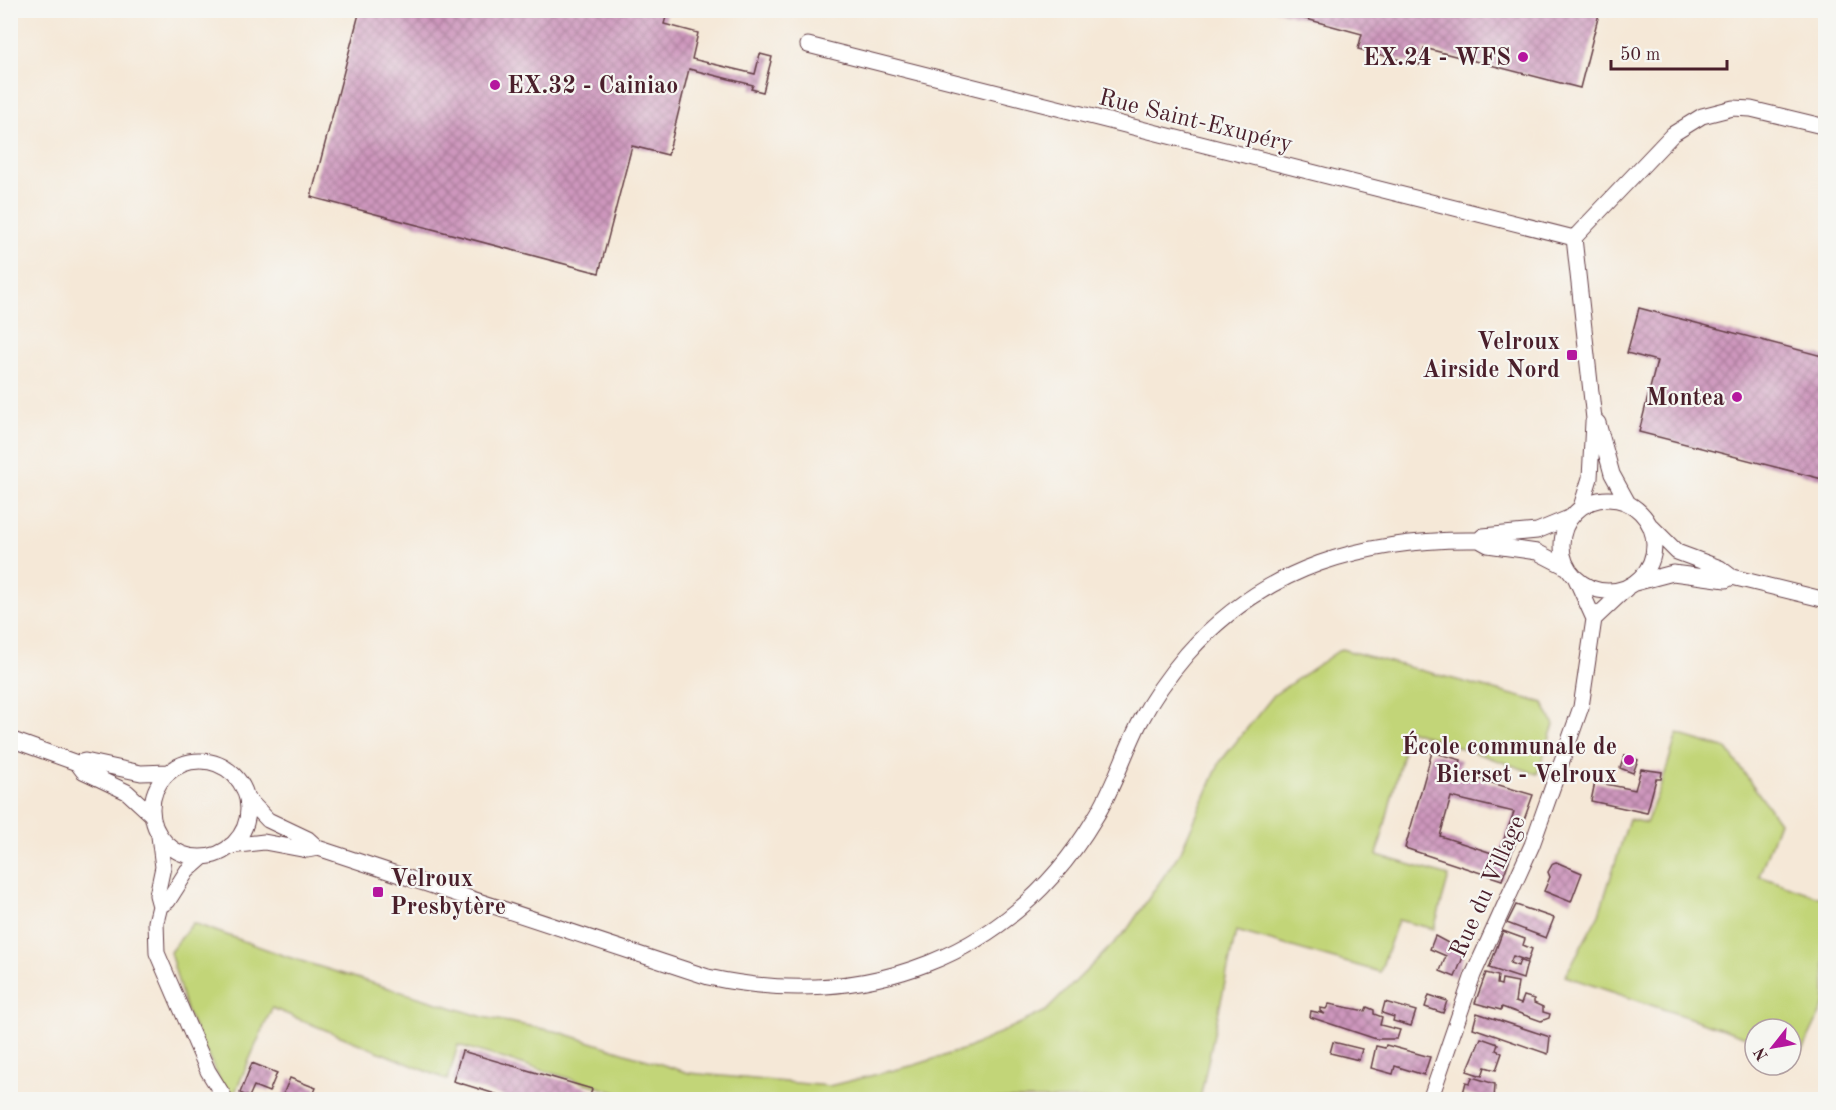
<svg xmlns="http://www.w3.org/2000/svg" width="1836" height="1110" font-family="'Old Standard TT',serif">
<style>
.grass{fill:#c2d578;stroke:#867a52;stroke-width:1.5}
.building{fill:url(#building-cross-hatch);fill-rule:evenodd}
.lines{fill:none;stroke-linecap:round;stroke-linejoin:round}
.minor-casing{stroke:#643d45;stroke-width:17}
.minor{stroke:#fff;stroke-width:15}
.poi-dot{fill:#b5179e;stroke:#f6f6f2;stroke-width:2}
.labels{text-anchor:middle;stroke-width:4.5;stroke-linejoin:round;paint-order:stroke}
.poi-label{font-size:24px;font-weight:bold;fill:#4a1f2b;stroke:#f6f6f2;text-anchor:end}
.street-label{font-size:24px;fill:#4a1f2b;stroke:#f6f6f2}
</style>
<defs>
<pattern id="building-cross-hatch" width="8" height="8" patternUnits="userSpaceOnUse" patternTransform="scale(1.5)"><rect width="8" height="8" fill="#ce97bd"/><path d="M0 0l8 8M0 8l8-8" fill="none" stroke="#a97b9a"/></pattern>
</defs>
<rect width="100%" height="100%" fill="#f6f6f2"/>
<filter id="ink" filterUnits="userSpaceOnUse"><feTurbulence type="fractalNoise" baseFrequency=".0167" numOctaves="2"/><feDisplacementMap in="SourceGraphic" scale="12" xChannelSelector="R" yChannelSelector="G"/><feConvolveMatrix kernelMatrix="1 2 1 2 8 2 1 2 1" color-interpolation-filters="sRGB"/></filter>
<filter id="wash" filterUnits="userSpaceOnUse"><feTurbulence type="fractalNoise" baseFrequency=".008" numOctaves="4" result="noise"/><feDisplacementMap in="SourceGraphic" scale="24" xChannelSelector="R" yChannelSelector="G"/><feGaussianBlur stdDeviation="1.35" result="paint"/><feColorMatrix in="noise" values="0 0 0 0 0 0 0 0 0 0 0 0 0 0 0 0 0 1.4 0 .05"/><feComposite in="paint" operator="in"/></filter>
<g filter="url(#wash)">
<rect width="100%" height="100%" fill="#f5e8d7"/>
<path class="grass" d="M1341,649L1543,703L1554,725L1537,774L1409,730L1377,855L1449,876L1434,929L1398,920L1380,972L1236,931L1200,1099H638L458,1045L448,1080L272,1008L233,1097L224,1089L186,1010L170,952L193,923L288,957L483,1017L559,1032L689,1073L829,1086L915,1065L968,1048L1046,1011L1127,930L1181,851L1220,762L1274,695Z
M1677,734L1727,749L1779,822L1759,876L1825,899V1003L1800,1055L1791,1052V1029H1755V1040L1565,976L1599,914L1629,819L1646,823L1663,780Z"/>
<g id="blocks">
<path class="building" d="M360,10H668L664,24L698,33L692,59L755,74L760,54L772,57L763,92L751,89L753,85L689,69L668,155L632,146L599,273L311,197Z
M1273,10H1600L1580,88L1424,48L1420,65L1358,49L1362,34Z
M1639,308L1826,357V480L1639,432L1657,361L1627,353Z
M1432,752L1461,760L1458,773L1533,795L1502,880L1405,848ZM1451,797L1514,812L1498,855L1440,836Z
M1625,755L1638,760L1633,773L1620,768Z
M1641,769L1662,772L1661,779H1656L1647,813L1591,801L1595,782L1635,790Z
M1556,862L1582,873L1571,902L1544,891L1550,877L1548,872L1553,863Z
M1516,905L1554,918L1546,938L1507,923Z
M1503,931L1525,939L1523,945L1532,949L1528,961L1513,956L1510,963L1518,966L1520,960L1527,963L1523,979L1489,968Z
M1435,936L1465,952L1455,977L1440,971L1446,956L1430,949Z
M1486,973L1498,976L1497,984L1501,985L1502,979L1518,982L1515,1002L1521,1004L1524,996L1534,999V1003L1543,1007V1012L1550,1014L1549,1018L1541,1021L1502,1007L1501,1010L1475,1003Z
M1429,995L1447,1001L1443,1013L1425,1007Z
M1385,1002L1416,1011L1411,1026L1393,1021L1394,1017L1382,1013Z
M1329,1004L1365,1011L1367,1007L1374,1010V1014L1382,1017L1380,1025L1400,1030L1397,1039H1376L1310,1017L1311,1011L1325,1014L1320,1011V1008L1326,1009Z
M1477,1013L1550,1037L1548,1054L1473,1028Z
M1481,1038L1498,1044L1496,1050L1502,1053L1496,1070L1485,1067L1482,1076L1467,1071Z
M1333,1042L1362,1049L1359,1060L1330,1053Z
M1386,1045L1430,1057L1424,1075L1395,1066L1393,1074L1371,1068L1376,1046L1385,1048Z
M462,1051L592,1089L589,1100H515L453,1081Z
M252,1063L277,1073L269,1092L254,1086L249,1097L240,1093Z
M1472,1077L1495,1084L1494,1100L1463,1093L1466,1082L1470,1083Z
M290,1078L316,1088L311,1100L282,1097Z"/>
</g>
</g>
<g filter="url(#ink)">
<use href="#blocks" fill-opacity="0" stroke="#643d45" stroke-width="1.5"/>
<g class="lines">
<g class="minor-casing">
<path id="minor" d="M808,45L1574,238
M1562 545a46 46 0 1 1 92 0a46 46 0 1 1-92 0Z
M1628,503L1612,474L1598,423L1594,419L1574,238L1673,134L1702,116L1733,108L1751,109L1826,127
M1581,507L1590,478L1593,422
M1651,526L1677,552L1720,568L1732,577L1826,600
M1479,540L1483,536L1537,531L1571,517
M1635,583L1673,573L1726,580L1732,577
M1594,619L1627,588
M10,739L77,763L85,761L141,773L168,772
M152 809a48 48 0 1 1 96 0a48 48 0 1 1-96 0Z
M77,763L83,771L127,792L152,815
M247,798L268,820L308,839L318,848L708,977C864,1011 1011,959 1095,818C1114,788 1124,753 1140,722C1153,697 1169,675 1187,654C1264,566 1366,538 1479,540L1488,545L1537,552L1568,568
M159,836L163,867L157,895L160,906L156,922L157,953L208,1071L226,1100
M230,846L264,842L307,850L318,848
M160,906L168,901L187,871L203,857
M1430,1100L1473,975L1532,845L1581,707L1594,619L1576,579"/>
</g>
<use href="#minor" class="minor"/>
</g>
</g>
<g class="poi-dot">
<circle cx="1523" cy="57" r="6"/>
<circle cx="495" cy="85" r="6"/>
<rect x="1566" y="349" width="12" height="12" rx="3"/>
<circle cx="1737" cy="397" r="6"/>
<circle cx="1629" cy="760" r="6"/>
<rect x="372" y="886" width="12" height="12" rx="3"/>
</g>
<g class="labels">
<g class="poi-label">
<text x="1511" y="65">EX.24 - WFS</text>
<text x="507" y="93" text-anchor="start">EX.32 - Cainiao</text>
<text x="1560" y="349">Velroux<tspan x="1560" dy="28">Airside Nord</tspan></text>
<text x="1725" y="405">Montea</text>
<text x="1617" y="754">École communale de<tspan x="1617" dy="28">Bierset - Velroux</tspan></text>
<text x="390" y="886" text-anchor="start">Velroux<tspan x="390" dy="28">Presbytère</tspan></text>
</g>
<g class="street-label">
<text transform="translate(1196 120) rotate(14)" y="8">Rue Saint-Exupéry</text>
<text transform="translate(1487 886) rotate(-66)" y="8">Rue du Village</text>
</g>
</g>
<rect width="1836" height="1110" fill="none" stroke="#f6f6f2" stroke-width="36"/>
<g transform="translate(1773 1047) rotate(239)"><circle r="28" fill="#f6f6f2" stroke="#b1a0a2" stroke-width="1.5"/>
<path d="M0-4.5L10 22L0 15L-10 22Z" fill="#b5179e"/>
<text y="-9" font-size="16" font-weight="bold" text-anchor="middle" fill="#4a1f2b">N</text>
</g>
<path d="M1611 60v9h116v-9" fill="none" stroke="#4a1f2b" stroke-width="3"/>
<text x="1620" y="60" font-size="18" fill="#4a1f2b" stroke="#f6f6f2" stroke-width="4.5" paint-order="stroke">50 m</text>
</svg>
